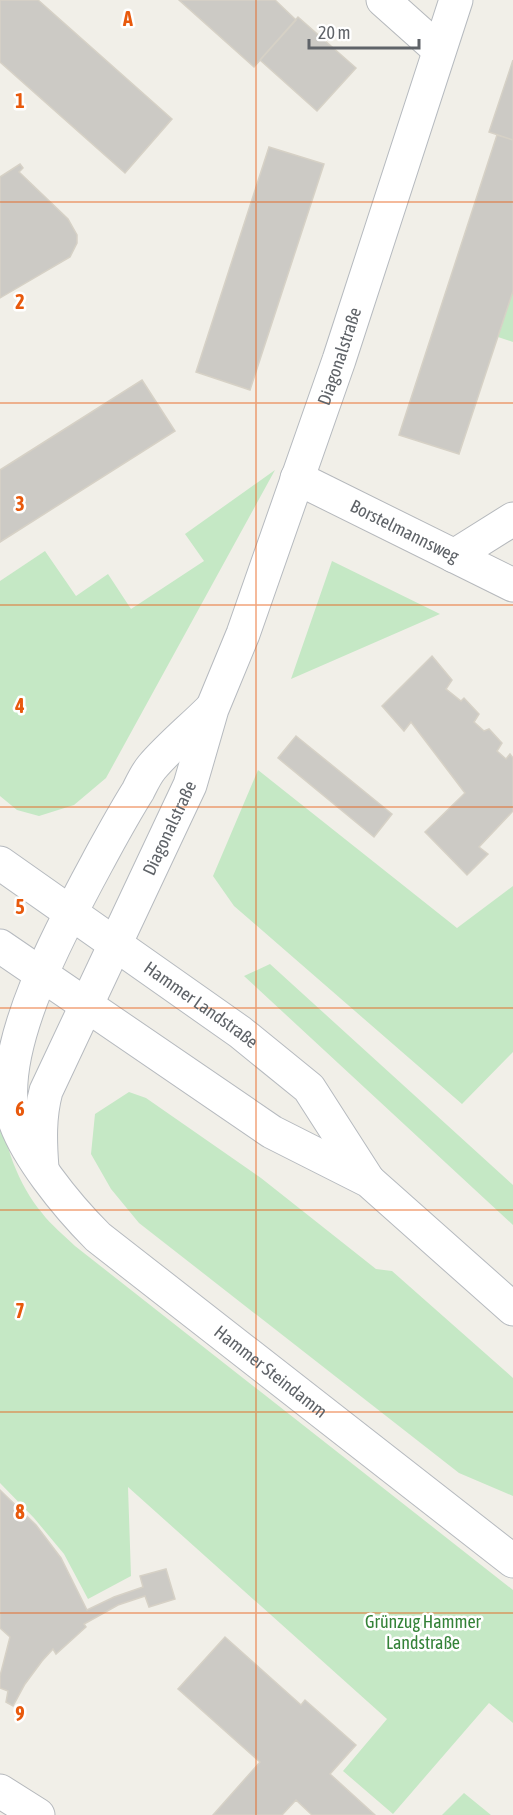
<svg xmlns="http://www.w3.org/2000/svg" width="513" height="1815" font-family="'Asap Condensed',sans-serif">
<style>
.green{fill:#c5e8c5}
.building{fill:#cccac5;stroke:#d6d1c6;stroke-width:1.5}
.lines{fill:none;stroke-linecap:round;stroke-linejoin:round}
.street-casing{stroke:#b5b8bc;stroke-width:35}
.secondary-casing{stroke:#b6babf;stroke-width:35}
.street{stroke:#fff;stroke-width:33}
.secondary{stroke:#fff;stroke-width:33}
.grid{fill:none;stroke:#e8590c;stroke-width:1.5;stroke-opacity:0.55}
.labels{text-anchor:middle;stroke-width:5;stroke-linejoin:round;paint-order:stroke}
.street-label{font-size:18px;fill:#5f6368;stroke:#fff}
.park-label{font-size:18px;fill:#348238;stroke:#fff}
.grid-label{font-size:20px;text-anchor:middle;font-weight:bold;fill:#e8590c;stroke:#fff;stroke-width:5;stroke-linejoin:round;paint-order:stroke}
</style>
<rect width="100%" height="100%" fill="#f1efe8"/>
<path class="green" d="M513,291V342L498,337Z
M275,470L106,778L74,805L39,816L17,810L0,796V581L45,551L76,596L108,574L131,609L204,561L185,534Z
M332,561L440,614L291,679Z
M258,770L457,928L513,886V1052L462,1104L234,906L213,876Z
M270,964L513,1185V1225L244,976Z
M129,1092L146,1098L261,1178L376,1269L392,1271L513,1378V1496L459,1473L139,1223L111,1189L91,1154L95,1114Z
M0,1107C4,1145 18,1184 42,1213C51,1225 64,1235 75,1246L513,1590V1723L489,1703L393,1814L343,1771L387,1719L128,1487L131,1576L88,1599L64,1554L34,1518L0,1483Z
M464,1793L491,1815H442Z"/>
<path class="building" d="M0,0H38L172,119L125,173L0,62Z
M179,0H275L296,20L254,67Z
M298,17L356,68L317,111L260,60Z
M513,60V140L489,132Z
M497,135L513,140V291L459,454L399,435Z
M269,147L324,164L250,390L196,372Z
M20,164L23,168L19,172L68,219L77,235V243L70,257L0,298V177Z
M142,380L175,431L0,542V470Z
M432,656L452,680L446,689L461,701L464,698L479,714L474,722L484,731L489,729L502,743L497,751L506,759L510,754L513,758V811L479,847L488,854L467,875L425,832L465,793L411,722L404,731L382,706Z
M296,736L392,814L374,837L278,758Z
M0,1490L36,1525L61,1558L87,1610L114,1597L143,1587L140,1576L166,1569L175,1599L149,1607L145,1596L118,1605L84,1624L86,1627L56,1654L53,1649L42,1661L25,1684L13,1706L6,1702L8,1691L0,1688V1676L10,1637L0,1628Z
M225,1637L301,1705L305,1700L356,1745L330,1774L375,1815H312L296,1800L282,1815H213L260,1762L178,1689Z"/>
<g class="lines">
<g class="street-casing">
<g id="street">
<path d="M383,0L439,50"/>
<path id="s1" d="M297,478L513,585"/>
<path d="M454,556L513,519"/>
<path d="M0,1791L38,1815"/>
</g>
</g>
<g class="secondary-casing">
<g id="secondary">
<path id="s2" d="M210,710C191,729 169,747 152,767C146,774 142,783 138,791C126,810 115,830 104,850C69,915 0,1036 12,1111C21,1151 69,1208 98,1237L513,1561"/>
<path id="s3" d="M0,863L240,1032L309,1088L368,1180"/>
<path d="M0,946L272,1132L369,1181L513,1309"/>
<path id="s4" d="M42,1168C40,1142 39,1117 46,1091L190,785L212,709L243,634L339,360L456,0"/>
</g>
</g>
<use href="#street" class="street"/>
<use href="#secondary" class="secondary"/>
</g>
<path class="grid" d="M256,0V1815M0,202H513M0,403H513M0,605H513M0,807H513M0,1008H513M0,1210H513M0,1412H513M0,1613H513"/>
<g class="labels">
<g class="street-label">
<text dy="6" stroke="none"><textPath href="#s4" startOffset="870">Diagonalstraße</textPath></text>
<text dy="6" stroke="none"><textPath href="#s1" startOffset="120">Borstelmannsweg</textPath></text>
<text dy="6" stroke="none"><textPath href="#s4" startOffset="368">Diagonalstraße</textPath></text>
<text dy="6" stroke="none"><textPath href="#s3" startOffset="246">Hammer Landstraße</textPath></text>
<text dy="6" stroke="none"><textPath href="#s2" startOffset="831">Hammer Steindamm</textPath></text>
</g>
<g class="park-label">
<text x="423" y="1628">Grünzug Hammer<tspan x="423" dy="21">Landstraße</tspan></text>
</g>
</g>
<g class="grid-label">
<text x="128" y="26">A</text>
<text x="20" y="108">1</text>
<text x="20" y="309">2</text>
<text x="20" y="511">3</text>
<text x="20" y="713">4</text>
<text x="20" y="914">5</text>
<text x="20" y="1116">6</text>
<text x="20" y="1318">7</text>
<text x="20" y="1519">8</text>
<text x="20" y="1721">9</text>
</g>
<path d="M309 39v9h110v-9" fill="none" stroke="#5f6368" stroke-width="3"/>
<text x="318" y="39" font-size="18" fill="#5f6368" stroke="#ffffff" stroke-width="4.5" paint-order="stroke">20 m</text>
</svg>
